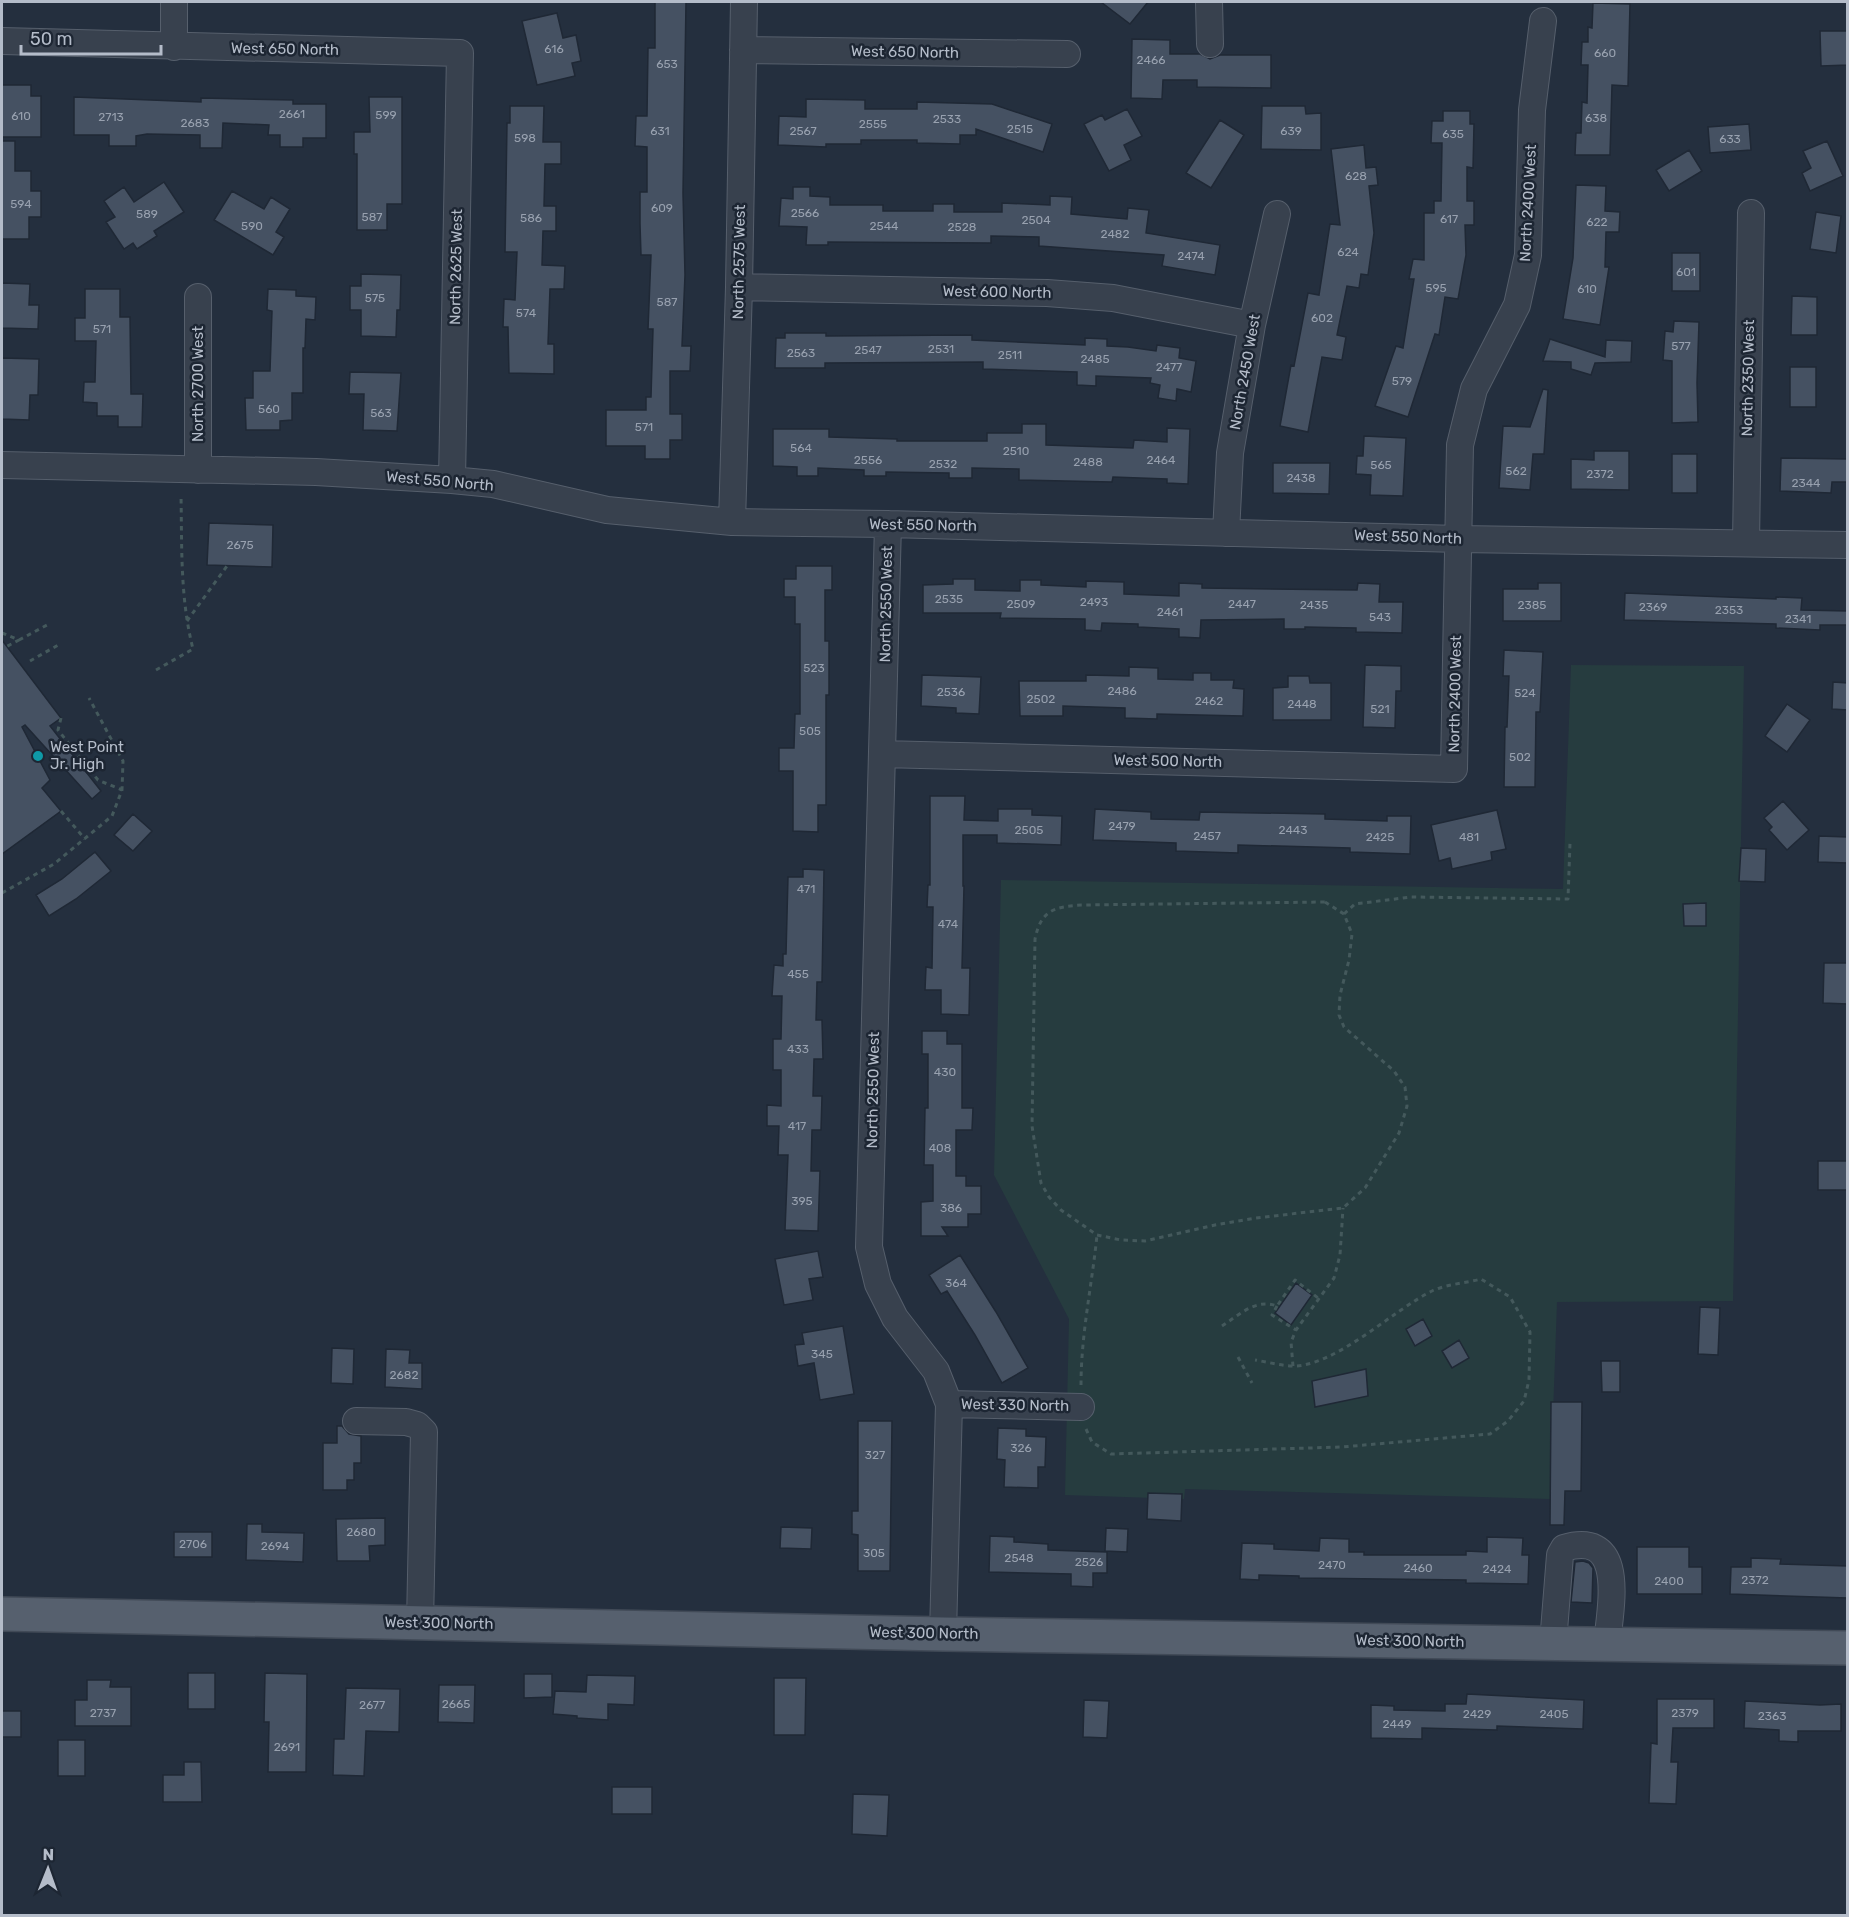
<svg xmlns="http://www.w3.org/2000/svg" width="1849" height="1917" font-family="Rubik,sans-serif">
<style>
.green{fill:#263c3f}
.building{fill:#455162;stroke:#1f2835;stroke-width:1.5}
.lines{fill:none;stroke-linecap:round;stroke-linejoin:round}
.minor-casing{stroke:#565f6c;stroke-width:28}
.major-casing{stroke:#414a57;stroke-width:36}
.path{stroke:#44595c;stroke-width:3;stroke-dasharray:4.5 4.5;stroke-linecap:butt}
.minor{stroke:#38414e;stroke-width:26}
.major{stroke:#56606e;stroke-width:33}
.culture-dot{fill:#0f9aa8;stroke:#1d2633;stroke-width:2}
.labels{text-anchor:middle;stroke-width:5;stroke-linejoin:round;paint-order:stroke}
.number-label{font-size:12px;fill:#98a1af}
.street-label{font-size:15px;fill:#b4bcc9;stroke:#1d2633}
.poi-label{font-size:15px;fill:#b4bcc9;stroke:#1d2633;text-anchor:start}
</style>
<rect width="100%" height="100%" fill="#242f3e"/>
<path class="green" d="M1571,665L1744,666L1733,1301L1557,1302L1550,1499L1185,1489L1184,1499L1065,1495L1069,1319L994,1175L1001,880L1563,889Z"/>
<path class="building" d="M655,2H686L683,193L685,275L682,346H691L690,371H670V414H682V440H670V459H645V446H606V410H646V397H651L653,329H648L651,255H641L640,224V192H647V147L635,146L636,116H647L648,48H655Z
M1101,2H1148L1130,24Z
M1593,3L1630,4L1628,86L1612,85L1610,155H1575L1576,133H1581L1582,102L1587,103L1588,65H1581L1582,42H1588V27L1592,28Z
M557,13L563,38L576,35L581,61L572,63L575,76L537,85L522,21Z
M1820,31H1848V65L1821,66Z
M1132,39L1170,40V54H1200L1210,59L1220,55H1271V88L1197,87V80H1163L1162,99L1131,98Z
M2,85H31V96H41V137H2Z
M74,97L201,102V98L293,100V104H326V138H303V147H280V135H268L269,125L223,123L222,148H200V135L147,134L136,136V146H109V135H74Z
M369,97H402V204H387V230H357V154H354V132H370Z
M806,99L865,100V109H917V102L992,104L1052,124L1043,152L976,129V135H960V144L917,143V140H861V144H826V147L778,145L779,116L806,117Z
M510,106H544L543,142H561V164H545L544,206H556V231H543L542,265L565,266L564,289H550L548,344H554V374L509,373L508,327H503L504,299L515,300L517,252H505L507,123H510Z
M1262,106H1305L1306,114L1321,113V150L1261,149Z
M1127,109L1142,136L1124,145L1131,160L1109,171L1084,124L1102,115L1105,120Z
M1443,111H1470V124H1474L1473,168L1467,167V201H1474V225H1465L1466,255L1458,299L1445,297L1439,335L1435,334L1408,417L1375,406L1396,346L1403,348L1414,279H1409L1413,259L1424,260V213H1434V201H1441L1442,143H1431L1432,121H1443Z
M1220,120L1244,135L1211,188L1186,173Z
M1749,124L1751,150L1710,153L1708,127Z
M2,141H15V171H31V191H41V217H29V239H2Z
M1827,141L1843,176L1810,191L1802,173L1811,168L1803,151Z
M1364,145L1366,168L1376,167L1378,185L1369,186L1374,233L1368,275L1361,274L1359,288L1347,286L1337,335L1346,337L1342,360L1322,357L1308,432L1280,426L1291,365L1294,366L1308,293L1319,295L1330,224L1340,225L1331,149Z
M1689,150L1702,171L1669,191L1656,170Z
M164,182L184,212L154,231L157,236L137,249L133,243L124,249L106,222L115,217L104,201L124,187L134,202Z
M1576,185L1606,186L1605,211L1620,212L1619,232H1606L1605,267H1609L1600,325L1563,319L1573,258Z
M793,187H810V196L830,197V205H883V211H933V204H954V212H1002V203L1050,205V196L1072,197L1071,214L1127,219L1128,208L1149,210L1146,233L1220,245L1215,275L1162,266L1164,255L1039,246V237L991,236V243L828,242V245H806L807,227L779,226L781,198L793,199Z
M232,191L264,209L271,197L290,209L276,232L284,237L273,255L214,220Z
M1816,212L1841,216L1836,253L1810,249Z
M1672,253H1700V291H1672Z
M361,274L401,275L400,310H397L396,337L361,336V310H350V286H361Z
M2,283L30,284L29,305H39L38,329L2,328Z
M85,289H120V317H130L131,394H143L142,427H118V416H97V403L83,402L84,382H95L96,341H75V318H85Z
M268,289L296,290V296L316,297L315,320L306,319L305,348H303V393H292V420L280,421V430H246L245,398H253V371H270L272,311L267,310Z
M1792,296L1817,297V335H1791Z
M1674,321L1699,322L1697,383L1698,422L1672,423V361L1663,360L1665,331L1673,332Z
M785,333H826V336L972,335V340L1085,345V338L1107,339V346L1128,347L1156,351L1157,345L1180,348L1179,358L1196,361L1191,392L1177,389L1176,401L1158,398L1160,385L1150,383L1151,378L1096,376V386L1077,385V372L983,369V362L825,363V368H775L776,338H785Z
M1550,339L1605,357L1606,340L1632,341L1631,362L1595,363L1591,375L1571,369V362L1543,361Z
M2,358L39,359L38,395H30L29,420L2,419Z
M1790,367H1816V407H1790Z
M350,372L401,373L397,431L363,430L364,394H349Z
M1543,389L1548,390L1544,454H1533L1530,490L1499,488L1503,426L1530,427Z
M1022,424H1046V445L1133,448L1134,440L1167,442V428L1190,429L1188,484L1167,483V479L1113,477L1112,482L1019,480V469L972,468V478H949V473L886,472V476H864V470L818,468V476H797V467L773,466V429H829V437L897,439V441H987V433H1022Z
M1364,436L1406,438L1403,496L1370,495L1371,475L1356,474L1357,456H1363Z
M1594,451H1629V490L1571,489V459L1594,460Z
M1672,454H1697V493H1672Z
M1781,458L1848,459V482H1832L1831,493L1780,491Z
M1273,463H1330L1329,494L1273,493Z
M209,523L273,525L272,567L207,565Z
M796,566H832V590H825V641H829V695H826V805H818V832L793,831V771H779V748H794L795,714H800V624H795V597H784V579H796Z
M953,579H975V590L1020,591V580H1041V585L1086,587V581L1124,582V594L1179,596V583L1202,584V588L1357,590L1358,583L1380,584L1379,602H1403L1402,633L1356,632V628L1305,627V629H1284V619L1201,620L1200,638L1179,637V629L1138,627V624L1102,623L1101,631L1085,630V619L1000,618L1001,613H923V585L953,584Z
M1538,583H1561V621H1503V589H1538Z
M1625,593L1776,599V597L1802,598L1801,610L1848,611V625H1820V630L1776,628V624L1624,620Z
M2,640L61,718L50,726L101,791L92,799L25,725L22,727L50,780L42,788L61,811L2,854Z
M1504,650L1543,652L1540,712H1536L1535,787H1504L1505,727H1507L1509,676H1503Z
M1365,665L1401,666V691H1396L1395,728L1363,727Z
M1129,667L1158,668V679L1193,680V673H1211V680H1234L1233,688L1244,689L1243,716L1157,714V719L1125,718V708L1063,706V716H1020L1019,681H1086V675L1129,676Z
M922,675L981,677L979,714L956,713V708L921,706Z
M1288,676H1309L1310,683H1331V720H1273V688L1288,687Z
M1833,682L1848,683V710L1832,709Z
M1787,704L1810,720L1787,752L1765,736Z
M930,796H965L964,820L998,821V809H1032V815L1062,816L1061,845L997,843V835H963V886H964L962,968H970L969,1015L941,1014V990H925L926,967L932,968L933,907H927L928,885H930Z
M1783,801L1809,830L1787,850L1769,830L1772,827L1764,818Z
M1095,809L1151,812V819L1199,820L1200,812L1325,814V819L1387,821V816H1411L1410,854L1350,852V848L1238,845V853L1176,851V843L1093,840Z
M1497,810L1506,849L1491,852L1492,860L1452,869L1450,858L1439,861L1431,825Z
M133,814L152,831L133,851L114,835Z
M1819,836L1848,837V863L1818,862Z
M1741,848L1766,849L1765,882L1739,881Z
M95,852L111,871L76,899L49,916L36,895L62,879Z
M803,869L824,870L822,982H817L816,1020H822L823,1059H814L813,1096H822L821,1130H812L811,1171H820L818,1231L785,1230L788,1155H778L779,1126H767V1105L781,1106V1070H773V1039H781L782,996H772L774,965L783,966V954H786L788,877H803Z
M1706,903V926H1684L1683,904Z
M1824,963H1848V1004L1823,1003Z
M922,1031H947V1044H962V1108H973L972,1130H956V1176H966V1186H981V1214H968V1227H942L948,1236H921V1202L933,1201V1165H924L925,1108H928V1054H922Z
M1818,1161H1848V1190H1818Z
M818,1251L823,1277L809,1279L813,1300L784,1305L775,1259Z
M960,1255L996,1312L1028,1368L1002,1383L975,1335L947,1291L941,1294L929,1275Z
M1296,1283L1312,1295L1291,1325L1275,1313Z
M1700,1307L1720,1308L1718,1355L1698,1354Z
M1423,1319L1432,1336L1415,1346L1406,1329Z
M843,1326L854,1394L820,1400L814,1363L798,1366L795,1345L804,1344L802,1333Z
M1459,1340L1469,1358L1452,1368L1442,1351Z
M332,1348L354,1349L353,1384L331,1383Z
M386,1349L410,1350L409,1363H422V1389L385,1387Z
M1601,1361H1620V1392H1602Z
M1366,1369L1368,1396L1315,1407L1312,1381Z
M1551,1402H1582L1581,1491H1565L1564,1525H1550Z
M858,1421H892L890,1571H858V1535L852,1534V1511H858Z
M337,1426H342L349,1434L361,1436V1463H354V1480H347V1490H323V1443H337Z
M998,1428L1026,1429V1436L1046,1437L1045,1467H1038V1488L1004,1487L1005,1460L997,1459Z
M1148,1493L1182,1494L1181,1521L1147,1519Z
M385,1518V1545L369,1546L370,1561H337L336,1519Z
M247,1524H262V1532L304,1533L303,1562L246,1560Z
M781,1527L812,1528L811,1549L780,1548Z
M1106,1528L1128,1529L1127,1552L1105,1551Z
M174,1532H212V1557H174Z
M990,1536L1014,1537V1542L1048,1544V1550L1107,1552V1573H1093V1587L1071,1586V1574L989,1572Z
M1487,1537L1523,1538L1522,1555H1529L1528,1584L1466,1583V1580L1299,1578V1576L1259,1575V1580L1240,1579L1242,1543L1274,1544V1549L1319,1551L1320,1538L1349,1539V1552H1364V1555H1466V1551L1487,1552Z
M1637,1547H1689V1567H1702V1594H1637Z
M1751,1558L1781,1559L1780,1564L1848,1566V1598L1730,1594L1731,1567H1751Z
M1583,1561L1589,1563L1593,1568L1592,1603L1571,1602L1575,1562Z
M188,1673H215V1709H188Z
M265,1673L307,1674L306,1772H268L269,1722H264Z
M524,1674H552V1697L524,1698Z
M587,1675L635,1676L634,1705L608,1704V1720L577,1718V1716L553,1714L555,1691L586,1692Z
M774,1678H806L805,1735H774Z
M87,1680H111L110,1687H131V1726H75V1700H87Z
M439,1685H475L474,1723L438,1722Z
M346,1688L400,1689L399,1732L366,1731L364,1776L333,1775L334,1739H344Z
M1467,1694L1584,1700L1583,1729L1497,1726V1730L1422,1728V1739L1371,1738V1705L1394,1706V1710L1445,1711V1704H1466Z
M1657,1699H1714V1728H1673L1671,1762H1678L1676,1804L1649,1803L1651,1743L1657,1744Z
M1084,1700L1109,1701L1107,1738L1083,1737Z
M1745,1701L1820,1705L1841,1704V1731H1798V1742L1779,1741V1730L1744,1728Z
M2,1711H21V1737H2Z
M58,1740H85V1776H58Z
M184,1762H201L202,1802H163V1775H184Z
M612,1787H652V1814H612Z
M853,1794L889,1795L887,1836L852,1834Z"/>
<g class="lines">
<g class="minor-casing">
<path id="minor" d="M1209,2L1210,44
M2,41L460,53L452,480
M174,47V2
M743,50L1067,54
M739,287L1047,293L1113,298L1252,325
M2,465L316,472L452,480L493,484L607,510L732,522L888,524L1459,539L1848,545
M198,470V297
M732,522L739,287L744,2
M888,524L869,1247L878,1284L895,1318L936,1371L949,1404L943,1634
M1226,533L1230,453L1252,325L1277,214
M1746,543L1751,213
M882,754L1454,769L1460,445L1474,389L1517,305L1528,255L1532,110L1543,21
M949,1404L1081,1407
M356,1421L406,1422L417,1425L424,1432L420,1623
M1553,1643L1560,1555L1564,1548C1628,1529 1610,1608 1607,1644"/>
</g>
<g class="major-casing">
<path id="major" d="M2,1614L943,1634L1848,1648"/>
</g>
<path class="path" d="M187,621L227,566
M2,633L19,640L2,649
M19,640L49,624
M30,661L60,644
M156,670L193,649C180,598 182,547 181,495
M61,718L58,730L98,780L122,790
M61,811L85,839
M2,893L54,864L112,816L122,790L123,761L89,698
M1325,902L1344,914L1352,934L1349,960L1340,995L1339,1015L1344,1027L1394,1071L1405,1087L1407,1106L1399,1133L1365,1188L1343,1208L1256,1218L1215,1225L1145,1241L1121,1240L1097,1235L1061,1210L1049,1197L1041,1183L1032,1126L1035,939C1041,910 1054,907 1081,905Z
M1344,914L1355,904L1411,897L1568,899L1570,843
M1277,1306L1272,1315L1296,1330
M1222,1326C1239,1315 1256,1298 1277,1306L1295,1280L1318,1298
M1238,1357L1252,1383
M1293,1366L1291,1342L1296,1330L1334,1278L1340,1255L1343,1208
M1081,1385C1081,1334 1092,1285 1097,1235
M1086,1429L1092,1442L1111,1454L1342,1447L1490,1434L1508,1421L1524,1401L1529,1380L1530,1332L1510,1297L1481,1279C1466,1283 1447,1284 1432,1291C1393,1310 1334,1368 1291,1366C1279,1365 1267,1362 1255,1360"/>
<use href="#minor" class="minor"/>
<use href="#major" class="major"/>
</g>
<circle class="culture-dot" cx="38" cy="756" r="6"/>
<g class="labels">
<g class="number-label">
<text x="554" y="53">616</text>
<text x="1605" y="57">660</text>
<text x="1151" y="64">2466</text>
<text x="667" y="68">653</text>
<text x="292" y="118">2661</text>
<text x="386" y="119">599</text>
<text x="21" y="120">610</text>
<text x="111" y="121">2713</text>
<text x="1596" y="122">638</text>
<text x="947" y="123">2533</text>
<text x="195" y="127">2683</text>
<text x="873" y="128">2555</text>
<text x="1020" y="133">2515</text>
<text x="660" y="135">631</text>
<text x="803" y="135">2567</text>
<text x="1291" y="135">639</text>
<text x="1453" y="138">635</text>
<text x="525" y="142">598</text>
<text x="1730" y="143">633</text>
<text x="1356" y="180">628</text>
<text x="21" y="208">594</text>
<text x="662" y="212">609</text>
<text x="805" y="217">2566</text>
<text x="147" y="218">589</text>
<text x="372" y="221">587</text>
<text x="531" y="222">586</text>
<text x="1449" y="223">617</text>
<text x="1036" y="224">2504</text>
<text x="1597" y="226">622</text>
<text x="252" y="230">590</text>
<text x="884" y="230">2544</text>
<text x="962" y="231">2528</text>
<text x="1115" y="238">2482</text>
<text x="1348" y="256">624</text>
<text x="1191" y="260">2474</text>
<text x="1686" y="276">601</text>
<text x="1436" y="292">595</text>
<text x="1587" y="293">610</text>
<text x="375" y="302">575</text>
<text x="667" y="306">587</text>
<text x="526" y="317">574</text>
<text x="1322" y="322">602</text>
<text x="102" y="333">571</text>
<text x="1681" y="350">577</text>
<text x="941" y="353">2531</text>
<text x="868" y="354">2547</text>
<text x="801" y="357">2563</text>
<text x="1010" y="359">2511</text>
<text x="1095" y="363">2485</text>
<text x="1169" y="371">2477</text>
<text x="1402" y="385">579</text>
<text x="269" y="413">560</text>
<text x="381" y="417">563</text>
<text x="644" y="431">571</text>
<text x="801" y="452">564</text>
<text x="1016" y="455">2510</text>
<text x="868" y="464">2556</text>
<text x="1161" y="464">2464</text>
<text x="1088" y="466">2488</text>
<text x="943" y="468">2532</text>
<text x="1381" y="469">565</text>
<text x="1516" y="475">562</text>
<text x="1600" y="478">2372</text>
<text x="1301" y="482">2438</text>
<text x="1806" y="487">2344</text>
<text x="240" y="549">2675</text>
<text x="949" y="603">2535</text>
<text x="1094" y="606">2493</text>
<text x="1021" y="608">2509</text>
<text x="1242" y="608">2447</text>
<text x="1314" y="609">2435</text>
<text x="1532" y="609">2385</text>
<text x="1653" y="611">2369</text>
<text x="1729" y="614">2353</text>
<text x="1170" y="616">2461</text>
<text x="1380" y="621">543</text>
<text x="1798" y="623">2341</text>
<text x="814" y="672">523</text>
<text x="1122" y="695">2486</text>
<text x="951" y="696">2536</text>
<text x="1525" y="697">524</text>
<text x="1041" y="703">2502</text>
<text x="1209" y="705">2462</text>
<text x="1302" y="708">2448</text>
<text x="1380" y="713">521</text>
<text x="810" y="735">505</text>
<text x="1520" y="761">502</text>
<text x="1122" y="830">2479</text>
<text x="1029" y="834">2505</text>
<text x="1293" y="834">2443</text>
<text x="1207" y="840">2457</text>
<text x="1380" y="841">2425</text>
<text x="1469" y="841">481</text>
<text x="806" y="893">471</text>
<text x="948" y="928">474</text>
<text x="798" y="978">455</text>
<text x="798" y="1053">433</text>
<text x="945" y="1076">430</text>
<text x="797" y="1130">417</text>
<text x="940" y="1152">408</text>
<text x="802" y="1205">395</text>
<text x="951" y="1212">386</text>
<text x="956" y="1287">364</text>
<text x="822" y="1358">345</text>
<text x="404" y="1379">2682</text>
<text x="1021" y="1452">326</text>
<text x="875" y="1459">327</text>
<text x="361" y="1536">2680</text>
<text x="193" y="1548">2706</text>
<text x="275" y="1550">2694</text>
<text x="874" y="1557">305</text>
<text x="1019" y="1562">2548</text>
<text x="1089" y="1566">2526</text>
<text x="1332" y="1569">2470</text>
<text x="1418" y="1572">2460</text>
<text x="1497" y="1573">2424</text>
<text x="1755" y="1584">2372</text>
<text x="1669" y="1585">2400</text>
<text x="456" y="1708">2665</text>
<text x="372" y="1709">2677</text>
<text x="103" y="1717">2737</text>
<text x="1685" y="1717">2379</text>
<text x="1477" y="1718">2429</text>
<text x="1554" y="1718">2405</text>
<text x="1772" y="1720">2363</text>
<text x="1397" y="1728">2449</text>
<text x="287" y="1751">2691</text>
</g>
<g class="street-label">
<text transform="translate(285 49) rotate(1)" y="5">West 650 North</text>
<text transform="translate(905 52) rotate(1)" y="5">West 650 North</text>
<text transform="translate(1528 203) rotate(-87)" y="5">North 2400 West</text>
<text transform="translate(739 262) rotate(-89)" y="5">North 2575 West</text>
<text transform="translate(456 267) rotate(-89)" y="5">North 2625 West</text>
<text transform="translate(997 292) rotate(1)" y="5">West 600 North</text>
<text transform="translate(1245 372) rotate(-80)" y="5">North 2450 West</text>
<text transform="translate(1748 378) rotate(-89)" y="5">North 2350 West</text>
<text transform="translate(198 384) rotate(-90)" y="5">North 2700 West</text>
<text transform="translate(440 481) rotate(5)" y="5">West 550 North</text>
<text transform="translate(923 525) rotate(1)" y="5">West 550 North</text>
<text transform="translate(1408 537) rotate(2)" y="5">West 550 North</text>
<text transform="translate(886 604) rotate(-89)" y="5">North 2550 West</text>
<text transform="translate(1455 694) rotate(-89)" y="5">North 2400 West</text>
<text transform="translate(1168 761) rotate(1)" y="5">West 500 North</text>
<text transform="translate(873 1090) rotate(-89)" y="5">North 2550 West</text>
<text transform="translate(1015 1405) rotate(1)" y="5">West 330 North</text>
<text transform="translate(439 1623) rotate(1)" y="5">West 300 North</text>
<text transform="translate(924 1633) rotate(1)" y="5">West 300 North</text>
<text transform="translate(1410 1641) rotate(1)" y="5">West 300 North</text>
</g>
<g class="poi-label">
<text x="50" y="752">West Point<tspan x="50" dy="17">Jr. High</tspan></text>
</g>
</g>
<rect width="1849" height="1917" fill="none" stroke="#b4bcc9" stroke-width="6"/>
<g transform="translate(48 1869) rotate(1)" stroke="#1d2633" stroke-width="4.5" paint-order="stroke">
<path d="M0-4.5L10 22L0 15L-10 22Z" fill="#b4bcc9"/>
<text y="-9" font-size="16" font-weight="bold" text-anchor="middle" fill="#b4bcc9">N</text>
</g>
<path d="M21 45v9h140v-9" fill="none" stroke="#b4bcc9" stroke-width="3"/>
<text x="30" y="45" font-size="18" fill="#b4bcc9" stroke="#1d2633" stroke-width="4.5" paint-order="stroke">50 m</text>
</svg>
